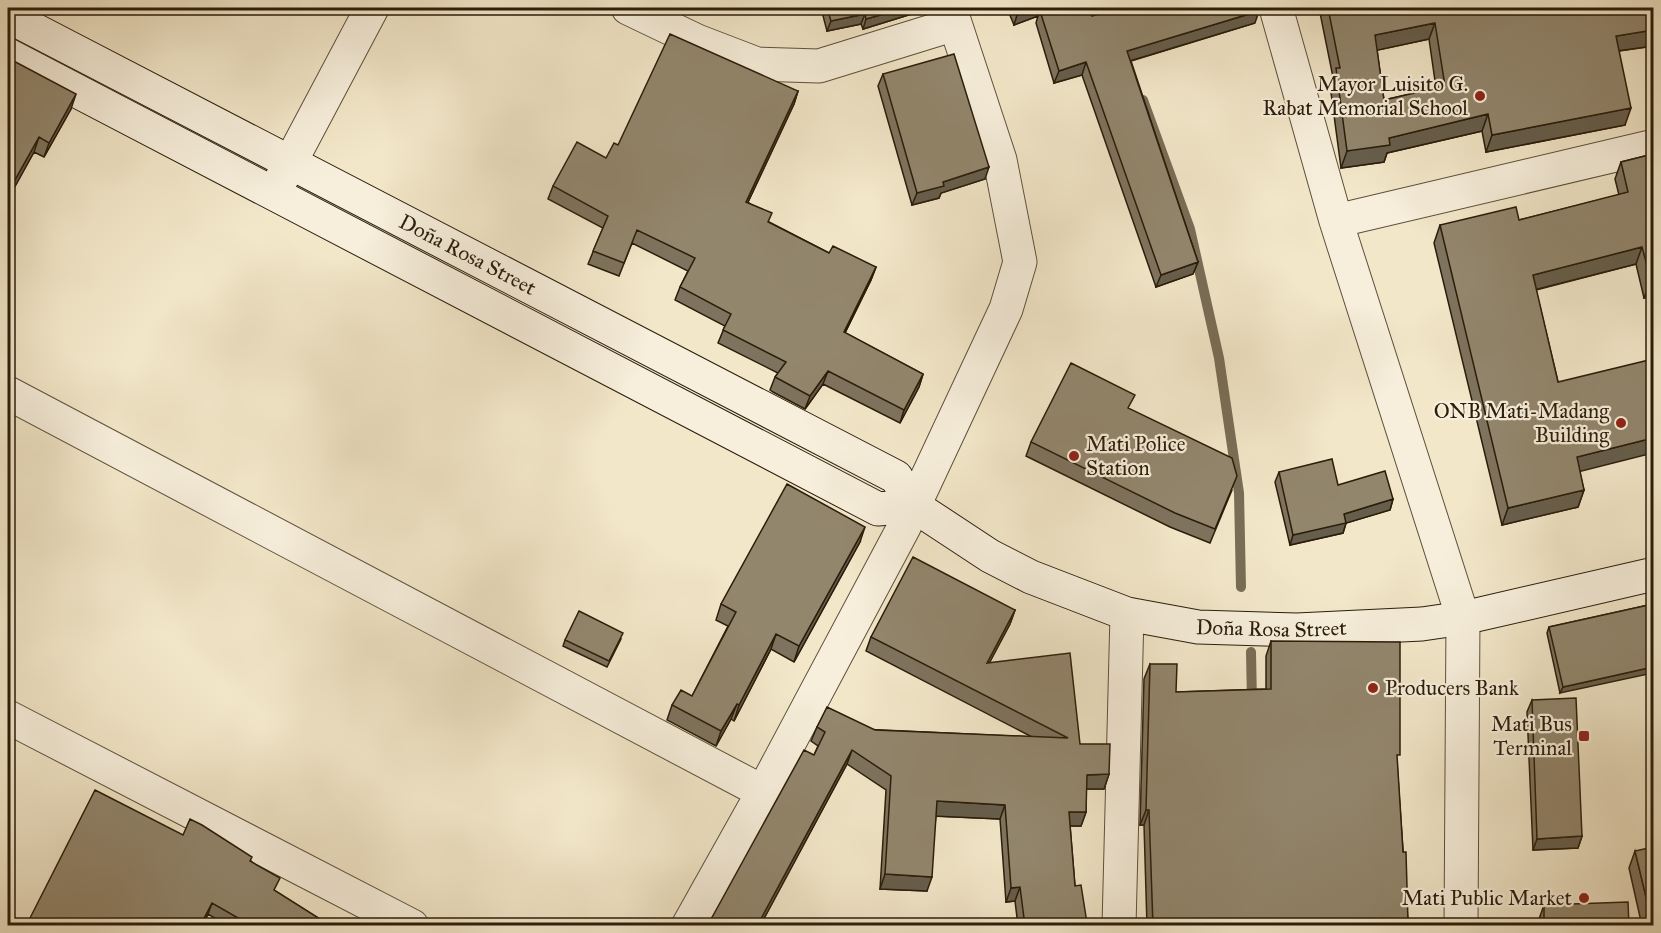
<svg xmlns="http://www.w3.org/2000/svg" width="1661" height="933" font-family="'IM FELL Great Primer',serif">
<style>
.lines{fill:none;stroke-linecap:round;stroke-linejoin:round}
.stream{stroke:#796d56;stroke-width:10}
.street-casing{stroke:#5c503a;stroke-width:35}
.secondary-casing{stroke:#2a1d0a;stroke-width:35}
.street{stroke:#f7efdc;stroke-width:33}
.secondary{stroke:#f7efdc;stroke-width:33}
.wall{fill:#7e735e;stroke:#2a1d0a;stroke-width:1.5;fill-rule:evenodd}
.shaded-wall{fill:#665e4c;stroke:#2a1d0a;stroke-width:1.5}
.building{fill:#92866d;stroke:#2a1d0a;stroke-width:1.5;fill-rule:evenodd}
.poi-dot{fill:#8f2418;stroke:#f7efdc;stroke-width:2}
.labels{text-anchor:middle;stroke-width:4.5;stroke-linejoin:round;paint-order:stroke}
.poi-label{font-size:21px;fill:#2a1d0a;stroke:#f7efdc;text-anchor:end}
.street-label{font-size:21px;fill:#2a1d0a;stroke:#f7efdc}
</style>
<rect width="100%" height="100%" fill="#f2e7c9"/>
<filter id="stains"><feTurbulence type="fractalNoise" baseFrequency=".00333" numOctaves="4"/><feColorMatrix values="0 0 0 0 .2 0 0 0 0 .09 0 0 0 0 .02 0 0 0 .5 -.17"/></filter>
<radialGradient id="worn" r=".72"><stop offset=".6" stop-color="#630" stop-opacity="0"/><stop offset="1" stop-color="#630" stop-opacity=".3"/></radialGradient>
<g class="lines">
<path class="stream" d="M1143,100L1190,229L1219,358L1239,493L1241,587
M1251,652L1252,703"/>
<g class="street-casing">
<path id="street" d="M628,8L697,41L757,64L819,66L955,24
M1276,8L1336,221L1463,618L1461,926
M274,193L372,8
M1336,221L1654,146
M8,393L763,792
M8,717L412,926
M688,926L763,792L904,527L1006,309L1020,262L1000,160L950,8
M1119,926L1127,614"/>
</g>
<g class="secondary-casing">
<g id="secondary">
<path id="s1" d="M8,16L896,477L914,506L990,556L1031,577L1127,614L1198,627L1297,630L1422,624L1463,618L1654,574"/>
<path d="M8,55L878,509L914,506"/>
</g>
</g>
<use href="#street" class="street"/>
<use href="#secondary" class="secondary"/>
</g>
<path class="wall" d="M821,8H926L925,10L863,29L861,24L827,31Z
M1007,8H1090L1092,16L1255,23L1131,61L1198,262L1193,274L1156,287L1082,75L1054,83L1036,23L1038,16L1014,25Z
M1319,8H1653V46L1619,51L1625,125L1486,152L1482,131L1387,153L1384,162L1341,168L1330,85L1333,77ZM1429,39L1436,88L1384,100L1377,50Z
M8,58L71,109L44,157L34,152L8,199Z
M883,74L985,179L941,193L939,198L912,205L878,86Z
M798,91L794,104L748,202L769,222L829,253L876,267L871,280L845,333L923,374L919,387L900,423L823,384L805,409L773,392L770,390L775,377L778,373L718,343L725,326L675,300L680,287L688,271L632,243L619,276L588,264L603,228L548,199L553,186L606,158L618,145Z
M1653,154V295L1644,298L1636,264L1536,290L1584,490L1578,507L1502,525L1434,243L1440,225L1519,220L1619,195L1615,179L1621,162Z
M1129,409L1232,490L1210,543L1170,527L1026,456L1031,442Z
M1279,472L1338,485L1393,499L1390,510L1346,523L1343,533L1290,545L1275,482Z
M860,542L794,662L771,649L734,721L731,719L716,746L667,720L672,705L692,696L728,626L716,620L721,604Z
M1653,604L1560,693L1547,633L1549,627Z
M1015,610L1010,624L989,663L1080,744L1109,774L1104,789H1086V812L1081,826H1070L1075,886L1087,923L1091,926H1018L1015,901L1006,902L1000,819L936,816L927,891L880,889L886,790L847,764L760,926H705L710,921L814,755L818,746L811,741L817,727L1032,737L866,651L871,637Z
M621,639L607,667L563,646L565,640Z
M1271,641L1397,763L1408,922L1406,926H1147L1144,825H1140L1144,679L1150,664L1176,692L1266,689V656Z
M1532,700L1582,836L1578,848L1533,850L1527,712Z
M183,835L251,861L275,891L320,919L318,926H228L208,914L202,926H26Z
M1635,851L1653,926H1642L1629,868Z
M1544,905L1629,926H1538V922Z"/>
<path class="shaded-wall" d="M905,8H926L925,10L863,29L866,19Z
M1038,8H1054L1040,11L1038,16L1014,25L1017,15Z
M1259,11L1255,23L1123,63L1127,51Z
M865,14L861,24L827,31L831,21Z
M1435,23L1429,39L1369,52L1375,35Z
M1653,30V46L1610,52L1616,36Z
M1086,62L1082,75L1054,83L1059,71Z
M798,91L794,104L742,215L746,202Z
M76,94L71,109L44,157L49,143Z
M1631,108L1625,125L1486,152L1492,135Z
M1488,114L1482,131L1387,153L1384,162L1341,168L1347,151L1389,138Z
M39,137L34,152L8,199L11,187Z
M989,167L985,179L941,193L939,198L912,205L917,193L943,182Z
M1642,247L1636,264L1526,292L1533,275Z
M1198,262L1193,274L1156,287L1161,275Z
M876,267L871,280L839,345L844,332Z
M1651,280H1653V295L1644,298Z
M828,371L823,384L805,409L810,396Z
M923,374L919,387L900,423L904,410Z
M1653,438V453L1570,474L1577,457Z
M1584,490L1578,507L1502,525L1508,508Z
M1393,499L1390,510L1346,523L1343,533L1290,545L1293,535L1344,514Z
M865,527L860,542L794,662L799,646Z
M1015,610L1010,624L982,677L987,663Z
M776,634L771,649L734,721L739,705Z
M1653,667V673L1560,693L1563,687Z
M737,704L731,719L716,746L721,731Z
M852,750L847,764L760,926H757Z
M1109,774L1104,789H1081L1087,775Z
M937,801L1005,805L1000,819L932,816Z
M1146,810H1149L1144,825H1140Z
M1069,812H1086L1081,826H1064Z
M1582,836L1578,848L1533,850L1537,839Z
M885,874L932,877L927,891L880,889Z
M1020,887L1015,901L1006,902L1011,888Z
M212,903L208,914L202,926H200Z"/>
<path class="building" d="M827,8H905L866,19L865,14L831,21Z
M1014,8H1038L1017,15Z
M1053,8H1090L1092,16L1120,8H1258L1259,11L1127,51L1198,262L1161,275L1086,62L1059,71L1040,11Z
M1328,8H1653V30L1616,36L1631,108L1492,135L1488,114L1389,138L1390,145L1347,151L1336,68H1340ZM1435,23L1445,86L1384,100L1375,35Z
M670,34L798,91L746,202L772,213L768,222L829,253L833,246L876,267L844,332L923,374L904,410L828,371L810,396L775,377L786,362L723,330L731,314L680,287L695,258L637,230L624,263L593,251L608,216L553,186L577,142L606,158L614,143L618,145Z
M954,54L989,167L943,182L944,186L917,193L883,74Z
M8,58L76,94L49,143L39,137L11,187L8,185Z
M1653,154V280H1651L1642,247L1533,275L1558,382L1653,359V438L1577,457L1584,490L1508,508L1440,225L1516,207L1519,220L1628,192L1621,162Z
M1071,363L1135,395L1128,408L1232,458L1237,476L1215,529L1175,513L1031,442Z
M1332,459L1338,485L1385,471L1393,499L1344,514L1346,523L1293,535L1279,472Z
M787,484L865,527L799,646L776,634L739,705L737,704L721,731L672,705L681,690L692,696L736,612L721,604Z
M913,557L1015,610L987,663L1070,653L1080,744H1110L1109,774L1087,775L1086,812H1069L1075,886L1081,885L1087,923H1090L1091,926H1025L1020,887L1011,888L1005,805L937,801L932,877L885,874L891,776L852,750L757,926H705L710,921L804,750L814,755L825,732L817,727L827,707L875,730L1068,738L871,637Z
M1653,604V667L1563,687L1549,627Z
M579,611L623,633L609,661L565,640Z
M1271,641L1400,642V755H1397L1403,852H1406L1408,922H1403V926H1153L1149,810H1146L1150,664H1177L1176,692L1271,689Z
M1576,698L1582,836L1537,839L1532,700Z
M95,790L183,835L190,819L202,825L252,857L250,861L280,878L274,890L320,919L316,926H252L212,903L200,926H26Z
M1653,847V926L1635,851Z
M1628,902L1629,926H1544V905Z"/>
<g class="poi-dot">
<circle cx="1480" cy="96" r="6"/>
<circle cx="1621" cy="423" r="6"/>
<circle cx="1074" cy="456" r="6"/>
<circle cx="1373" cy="688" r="6"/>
<rect x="1578" y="730" width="12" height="12" rx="3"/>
<circle cx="1584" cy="898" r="6"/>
</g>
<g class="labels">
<g class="poi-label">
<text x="1468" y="91">Mayor Luisito G.<tspan x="1468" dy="24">Rabat Memorial School</tspan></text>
<text x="1609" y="418">ONB Mati-Madang<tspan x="1609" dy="24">Building</tspan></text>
<text x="1086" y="451" text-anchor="start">Mati Police<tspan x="1086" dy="24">Station</tspan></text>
<text x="1385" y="695" text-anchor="start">Producers Bank</text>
<text x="1572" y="731">Mati Bus<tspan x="1572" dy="24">Terminal</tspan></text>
<text x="1572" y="905">Mati Public Market</text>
</g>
<g class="street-label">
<text dy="7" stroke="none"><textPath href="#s1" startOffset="518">Doña Rosa Street</textPath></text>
<text dy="7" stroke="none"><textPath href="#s1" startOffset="1420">Doña Rosa Street</textPath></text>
</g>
</g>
<rect width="1661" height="933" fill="none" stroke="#f2e7c9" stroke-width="30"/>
<rect x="9" y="9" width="1643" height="915" fill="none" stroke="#2a1d0a" stroke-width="3"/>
<rect x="15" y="15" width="1631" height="903" fill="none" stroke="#2a1d0a" stroke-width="1.5"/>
<rect width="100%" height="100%" filter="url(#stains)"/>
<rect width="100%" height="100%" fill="url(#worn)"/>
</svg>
